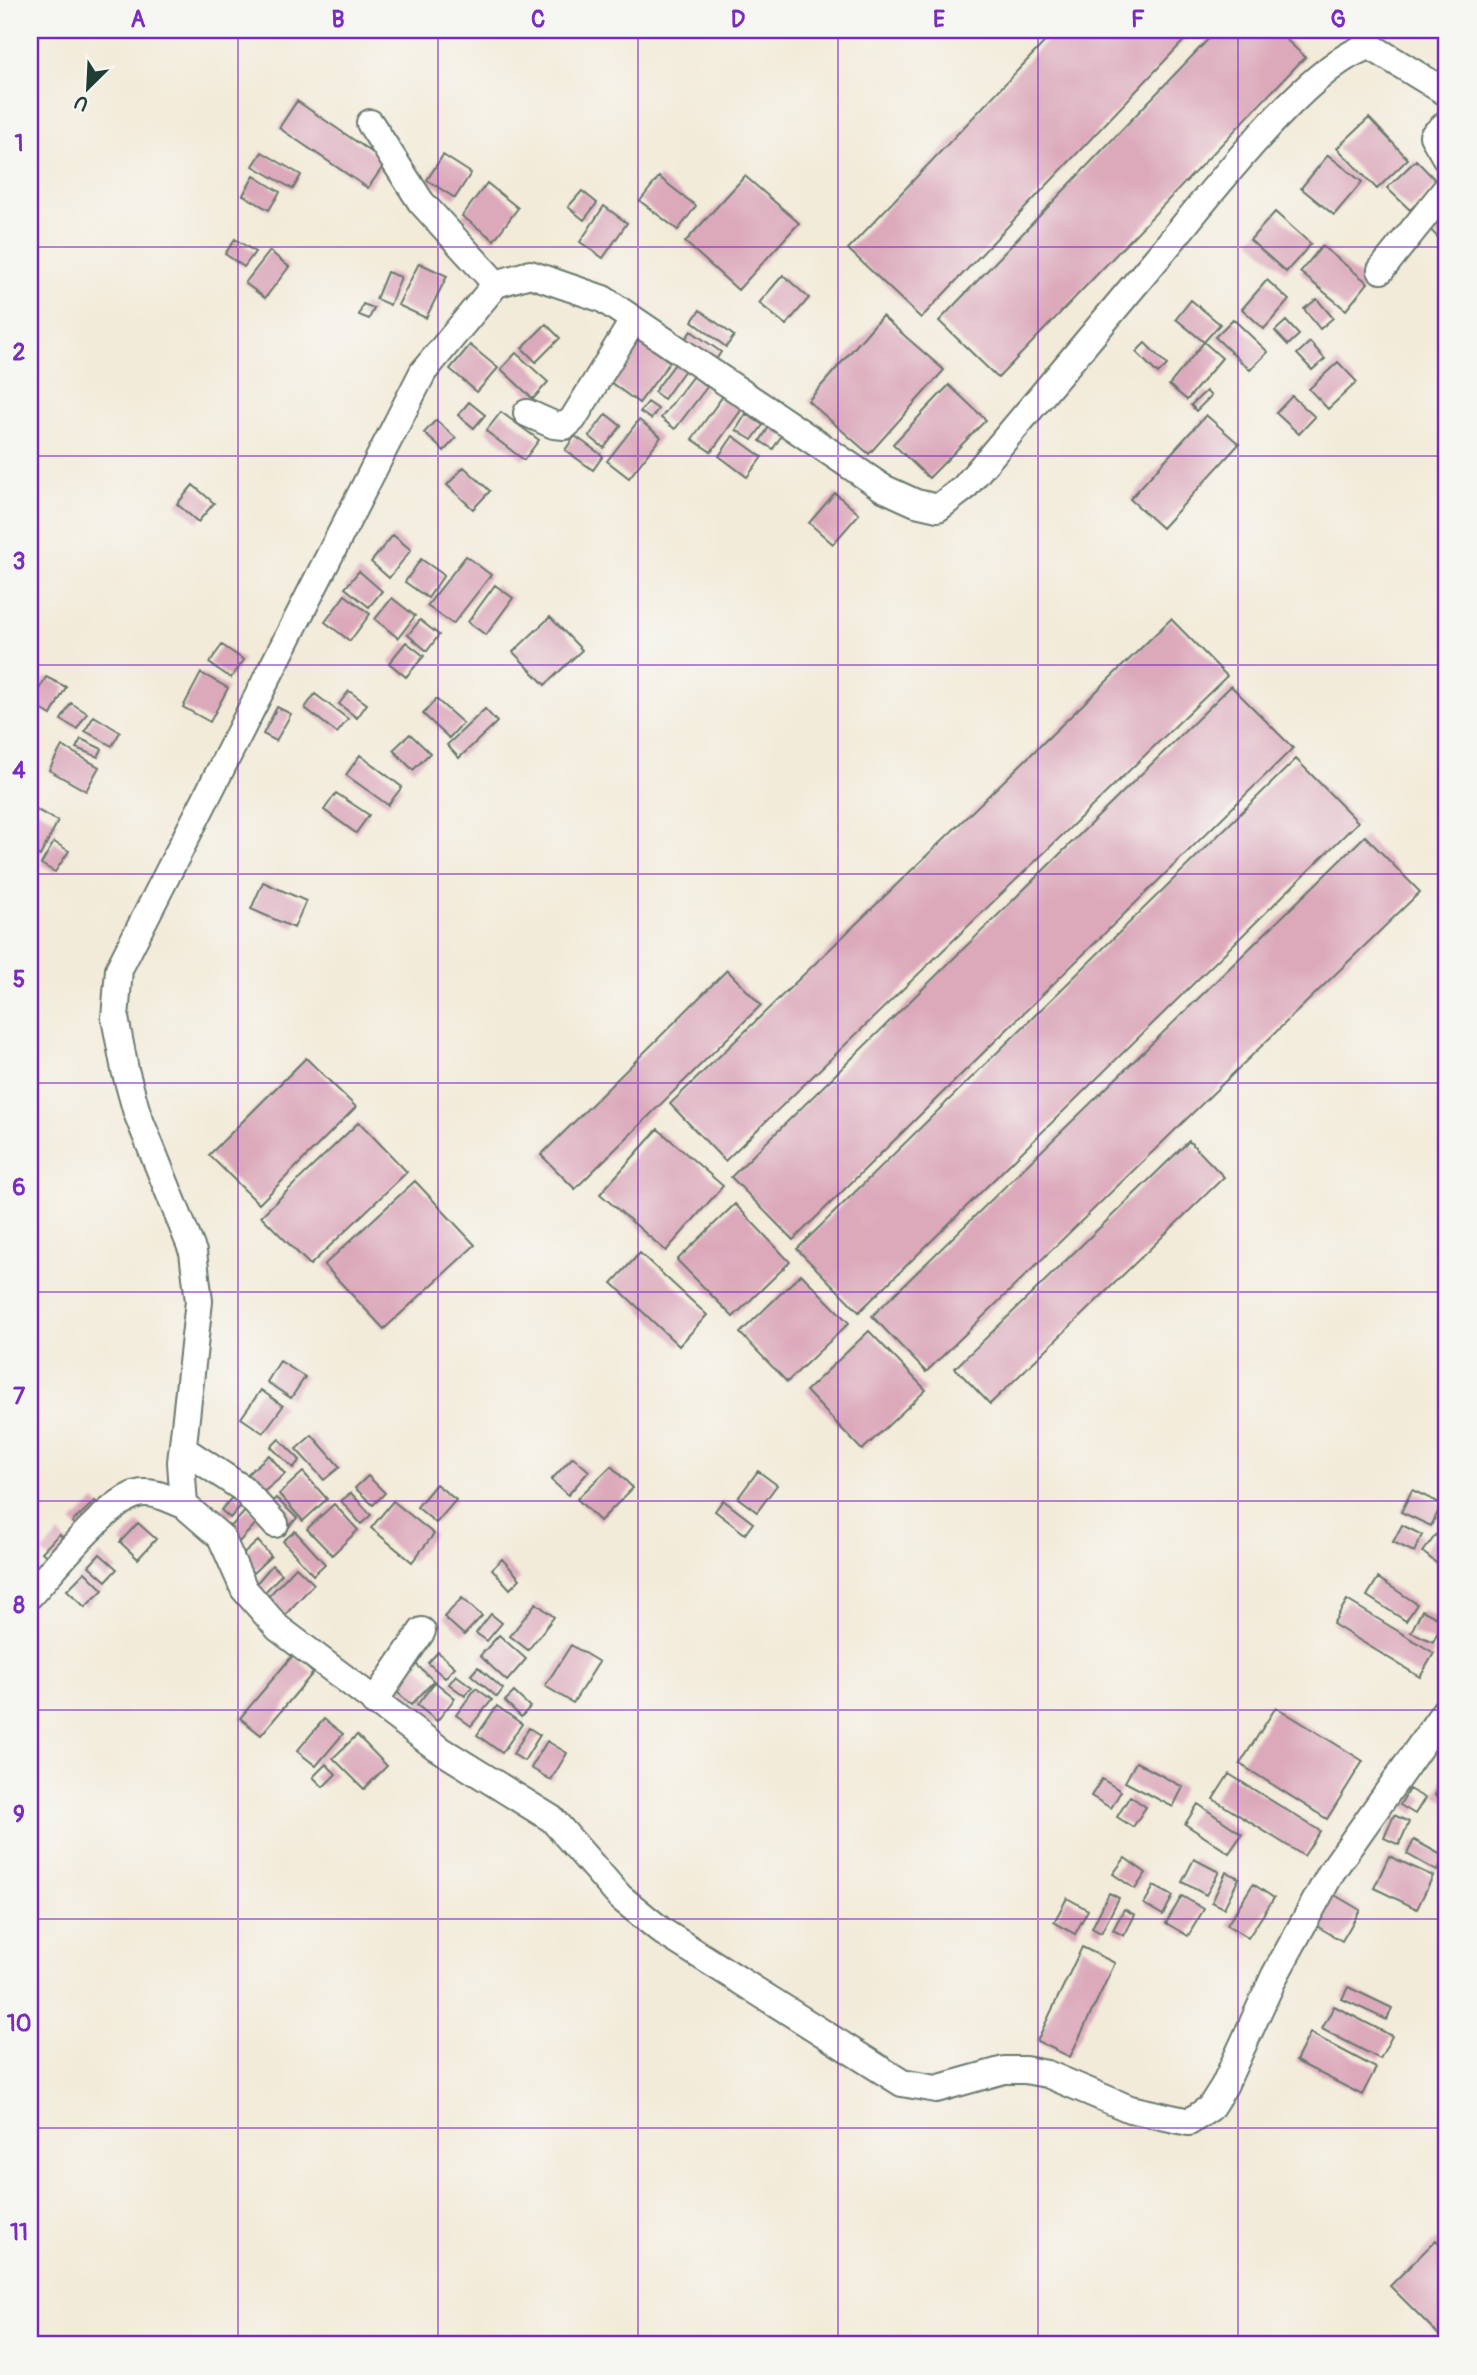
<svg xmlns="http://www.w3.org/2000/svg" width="1477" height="2375" font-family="Pangolin,sans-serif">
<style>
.building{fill:#dca9bb}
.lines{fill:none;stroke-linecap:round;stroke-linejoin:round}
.minor-casing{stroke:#697a6e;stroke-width:30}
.minor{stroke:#fff;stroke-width:26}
.grid{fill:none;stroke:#7b2cbf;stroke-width:2;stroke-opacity:0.55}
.neatline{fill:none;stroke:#7b2cbf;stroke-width:2.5}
.grid-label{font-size:23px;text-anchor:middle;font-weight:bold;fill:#7b2cbf}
</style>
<rect width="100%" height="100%" fill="#f6f6f2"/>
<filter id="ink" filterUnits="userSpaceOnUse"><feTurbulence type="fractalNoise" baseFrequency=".0143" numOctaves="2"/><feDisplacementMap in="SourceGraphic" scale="14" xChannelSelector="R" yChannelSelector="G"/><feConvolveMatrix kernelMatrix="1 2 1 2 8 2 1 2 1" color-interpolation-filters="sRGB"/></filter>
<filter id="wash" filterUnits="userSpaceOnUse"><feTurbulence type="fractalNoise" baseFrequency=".00686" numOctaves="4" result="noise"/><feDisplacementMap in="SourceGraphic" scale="28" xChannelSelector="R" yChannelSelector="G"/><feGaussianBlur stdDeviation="1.57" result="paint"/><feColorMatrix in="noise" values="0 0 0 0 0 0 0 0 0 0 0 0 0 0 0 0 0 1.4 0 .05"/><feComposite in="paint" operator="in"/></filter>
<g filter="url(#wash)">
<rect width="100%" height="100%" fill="#f3ebd9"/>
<g id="blocks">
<path class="building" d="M1056,30H1194L921,318L848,249Z
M1217,30H1276L1305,57L998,378L939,321Z
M297,101L386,162L368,188L279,128Z
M1369,118L1408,159L1377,189L1337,148Z
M262,152L301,175L293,189L253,166Z
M443,155L471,173L455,198L427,180Z
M1328,155L1362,182L1334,215L1301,188Z
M1416,160L1438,183L1410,210L1387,188Z
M254,176L280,192L269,210L243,195Z
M745,176L799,223L738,290L685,242Z
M659,177L696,206L678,230L640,201Z
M487,183L518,208L494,240L462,216Z
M582,191L597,203L584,220L568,207Z
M1447,205V247L1426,225Z
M604,206L627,223L603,258L580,242Z
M1275,212L1311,244L1286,272L1250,240Z
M235,239L255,252L244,267L225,254Z
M1322,246L1368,283L1346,310L1300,272Z
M270,251L289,267L265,298L245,283Z
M419,263L447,276L426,318L398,305Z
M387,272L401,277L390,305L376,299Z
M783,275L809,298L786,325L759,303Z
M1267,280L1289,300L1264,329L1242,309Z
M1317,299L1333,318L1320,329L1304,309Z
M1191,300L1220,324L1204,342L1176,319Z
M363,304L374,308L369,319L359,315Z
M700,310L734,336L726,347L692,321Z
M882,316L944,370L869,454L808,401Z
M1233,319L1268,352L1250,370L1215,337Z
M1286,321L1299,335L1288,345L1275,331Z
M546,324L560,338L536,362L522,348Z
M691,331L721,352L715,361L685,340Z
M637,338L670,362L639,403L606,379Z
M1204,342L1222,358L1187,400L1169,385Z
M1310,342L1325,359L1312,370L1297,354Z
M1145,343L1167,365L1158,374L1136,352Z
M470,345L498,368L477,392L450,369Z
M516,353L548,382L533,399L501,369Z
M681,356L690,363L664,399L654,392Z
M1338,362L1357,382L1328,409L1309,389Z
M693,376L707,387L675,429L661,418Z
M949,385L986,420L929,478L893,444Z
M1206,391L1211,396L1196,411L1191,405Z
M723,396L742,409L711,452L692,439Z
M1292,396L1315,417L1299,434L1276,413Z
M469,402L485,415L474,428L458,415Z
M648,402L658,409L651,419L640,412Z
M501,412L539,440L524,460L486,431Z
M606,414L621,426L604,448L589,436Z
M746,414L763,425L752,440L736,430Z
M1206,415L1239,444L1162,528L1130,499Z
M436,420L456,438L444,451L424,433Z
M639,420L661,437L629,478L607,461Z
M772,422L785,430L773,449L760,441Z
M575,436L603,456L593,470L565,450Z
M733,436L762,457L747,477L719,456Z
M464,467L490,491L473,509L447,485Z
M193,485L214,503L198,522L177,504Z
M835,493L859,514L833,544L809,523Z
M393,535L411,550L389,578L371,562Z
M466,556L491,575L453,624L427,606Z
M421,559L444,575L428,598L405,582Z
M359,571L382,591L369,607L345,588Z
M495,585L513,598L486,635L468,622Z
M345,595L370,614L350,641L325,622Z
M392,598L415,616L398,638L375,619Z
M550,617L582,650L545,685L513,652Z
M1171,619L1227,676L725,1161L670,1104Z
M420,620L439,635L427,651L408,635Z
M406,642L424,656L406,677L389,663Z
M222,645L244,660L231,678L209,663Z
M201,673L228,688L210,722L183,707Z
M46,677L66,687L51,715L31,703Z
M1231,686L1293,748L793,1240L731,1177Z
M349,691L367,704L357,718L339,704Z
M315,694L348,719L337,733L305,708Z
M436,699L463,723L449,738L423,714Z
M71,703L87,713L77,729L61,720Z
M277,707L291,714L276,741L263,734Z
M485,709L497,722L459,758L447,745Z
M94,716L120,732L112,746L85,731Z
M410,734L430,753L413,770L393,750Z
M81,739L102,749L98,757L76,748Z
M62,746L99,767L86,791L49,770Z
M360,755L402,787L388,805L346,775Z
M1296,759L1358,822L859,1312L797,1249Z
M336,793L369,815L356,833L324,810Z
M37,810L58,821L40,856L30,851V823Z
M1365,836L1420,892L926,1372L872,1316Z
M54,842L69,851L55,872L41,864Z
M263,882L306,901L294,928L251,909Z
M727,970L761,1005L575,1189L541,1155Z
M306,1058L356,1107L259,1204L209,1155Z
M359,1122L407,1172L310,1265L261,1216Z
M658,1129L723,1186L666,1251L600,1194Z
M1189,1141L1224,1177L990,1404L955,1368Z
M415,1181L475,1245L384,1329L324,1265Z
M735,1204L790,1262L733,1317L677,1260Z
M640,1253L707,1315L679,1346L612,1283Z
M801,1274L849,1323L787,1382L740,1333Z
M869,1331L926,1390L862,1450L806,1391Z
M280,1361L305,1377L291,1398L267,1382Z
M261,1390L283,1406L263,1433L241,1418Z
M312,1435L340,1467L324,1480L296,1449Z
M279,1439L300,1460L293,1468L271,1447Z
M269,1455L285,1474L260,1495L244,1477Z
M573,1457L589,1471L568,1495L551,1480Z
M611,1466L633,1488L600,1521L577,1499Z
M758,1471L777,1485L757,1512L738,1498Z
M303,1472L327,1499L303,1521L279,1494Z
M368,1476L385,1493L373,1505L355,1488Z
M436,1484L456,1500L436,1523L417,1507Z
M1412,1490L1442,1504L1431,1526L1401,1512Z
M351,1493L371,1515L361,1524L341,1501Z
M235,1494L244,1502L230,1518L221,1510Z
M276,1498L297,1518L285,1531L264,1510Z
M723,1500L753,1523L745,1534L715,1511Z
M95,1501L105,1511L81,1533L72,1522Z
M393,1501L434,1534L412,1562L371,1528Z
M334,1504L358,1530L332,1555L307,1529Z
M248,1508L260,1519L238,1543L226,1532Z
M138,1523L156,1539L138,1559L120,1542Z
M1402,1525L1422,1535L1414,1552L1393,1542Z
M295,1531L325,1564L313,1575L283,1541Z
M1438,1532L1447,1539V1572L1423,1552Z
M59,1534L70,1545L53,1563L42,1552Z
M258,1541L271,1556L253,1573L239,1558Z
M100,1554L117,1569L106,1581L89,1566Z
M502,1559L520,1579L510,1589L492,1569Z
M272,1565L282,1574L264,1593L255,1585Z
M296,1567L314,1584L284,1616L266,1599Z
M85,1572L103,1590L85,1607L67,1590Z
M1378,1578L1417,1604L1406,1621L1367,1596Z
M462,1598L482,1616L464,1635L444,1617Z
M1347,1600L1434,1653L1420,1677L1333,1624Z
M536,1603L554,1617L528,1650L510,1636Z
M1422,1610L1443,1621L1433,1642L1411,1632Z
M491,1614L502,1623L487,1641L476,1633Z
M499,1635L526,1659L507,1681L480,1656Z
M571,1645L599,1662L573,1703L545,1686Z
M438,1652L455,1667L445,1678L428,1663Z
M293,1655L313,1673L261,1735L240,1718Z
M416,1664L434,1681L411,1705L393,1688Z
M478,1667L503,1689L497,1697L471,1675Z
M456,1675L472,1687L465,1696L449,1684Z
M435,1682L455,1698L437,1721L417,1705Z
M476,1688L492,1700L471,1726L456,1715Z
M514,1692L530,1707L521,1717L505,1701Z
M497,1706L522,1724L502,1753L477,1735Z
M1276,1707L1363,1761L1327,1819L1240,1764Z
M324,1719L343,1734L316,1766L297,1751Z
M529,1728L540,1735L524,1761L513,1754Z
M357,1735L387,1766L364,1789L333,1758Z
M547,1741L567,1753L551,1780L531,1768Z
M1136,1762L1183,1787L1173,1807L1125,1782Z
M326,1764L336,1774L323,1787L313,1777Z
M1447,1771V1801L1435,1795Z
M1229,1774L1320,1831L1304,1856L1213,1799Z
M1102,1779L1121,1791L1111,1808L1091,1796Z
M1409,1789L1425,1798L1415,1814L1400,1805Z
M1130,1796L1146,1807L1133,1827L1117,1817Z
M1198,1804L1242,1834L1229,1853L1185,1824Z
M1394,1815L1409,1822L1399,1845L1384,1838Z
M1414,1840L1445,1857L1437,1871L1407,1854Z
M30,1843L39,1851L30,1861Z
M1389,1856L1433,1876L1417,1909L1374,1888Z
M1125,1858L1146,1873L1135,1889L1113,1874Z
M1194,1859L1219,1872L1206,1895L1182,1882Z
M1226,1872L1239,1878L1224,1908L1212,1902Z
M1253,1884L1274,1898L1248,1938L1227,1925Z
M1154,1886L1173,1896L1163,1915L1144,1904Z
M1109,1893L1119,1898L1101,1933L1092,1928Z
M1333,1894L1360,1910L1342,1941L1315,1925Z
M1182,1896L1204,1909L1188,1936L1166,1923Z
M1067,1898L1088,1910L1075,1934L1054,1922Z
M1124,1909L1135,1915L1124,1936L1113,1930Z
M1082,1947L1115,1963L1070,2057L1037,2041Z
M1348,1987L1392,2008L1387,2020L1342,1999Z
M1334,2006L1392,2036L1380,2059L1322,2029Z
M1310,2033L1376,2068L1362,2095L1296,2061Z
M1436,2240L1447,2251V2343L1390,2286Z"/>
</g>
</g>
<g filter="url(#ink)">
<use href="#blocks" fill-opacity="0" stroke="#697a6e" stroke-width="2"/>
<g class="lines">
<g class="minor-casing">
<path id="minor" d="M1447,93L1370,46C1308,63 1203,204 1158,257C1093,334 1028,411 964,488L938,508L916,503L883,488L603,299L530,274L496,284L423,372L119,969L115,1018L125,1070L137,1113L193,1252L199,1301L181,1462L184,1505L221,1537L244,1589L278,1628L436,1747L552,1819L620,1897L663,1932L902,2083L936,2089L1004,2070H1025L1047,2074L1130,2109L1189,2122L1210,2108L1224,2086L1275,1975L1332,1871L1447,1708
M370,123L421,202L496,284
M1447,123L1433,136L1447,160
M1381,270L1447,188
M527,413L554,425L565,426L573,419L633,321
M183,1449L242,1488L275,1524
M30,1595C53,1570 106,1503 137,1494C153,1490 169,1499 184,1505
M374,1702L422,1631"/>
</g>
<use href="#minor" class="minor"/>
</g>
</g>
<path class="grid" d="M238,30V2345M438,30V2345M638,30V2345M838,30V2345M1038,30V2345M1238,30V2345M30,247H1447M30,456H1447M30,665H1447M30,874H1447M30,1083H1447M30,1292H1447M30,1501H1447M30,1710H1447M30,1919H1447M30,2128H1447"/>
<rect width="1477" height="2375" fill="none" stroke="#f6f6f2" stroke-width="77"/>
<g transform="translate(88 88) rotate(204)" stroke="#f6f6f2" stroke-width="5" paint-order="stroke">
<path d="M0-5L12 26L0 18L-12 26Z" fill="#1f3d34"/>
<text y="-10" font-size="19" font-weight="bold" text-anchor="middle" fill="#1f3d34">U</text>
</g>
<rect x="38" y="38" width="1400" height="2298" class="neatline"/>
<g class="grid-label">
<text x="138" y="27">A</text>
<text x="338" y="27">B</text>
<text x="538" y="27">C</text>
<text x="738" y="27">D</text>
<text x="939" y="27">E</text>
<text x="1138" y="27">F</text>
<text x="1338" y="27">G</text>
<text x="19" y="151">1</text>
<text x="19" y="360">2</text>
<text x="19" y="569">3</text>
<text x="19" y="778">4</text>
<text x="19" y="987">5</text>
<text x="19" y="1195">6</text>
<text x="19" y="1404">7</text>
<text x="19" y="1613">8</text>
<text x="19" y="1822">9</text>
<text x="19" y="2031">10</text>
<text x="19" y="2240">11</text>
</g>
</svg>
